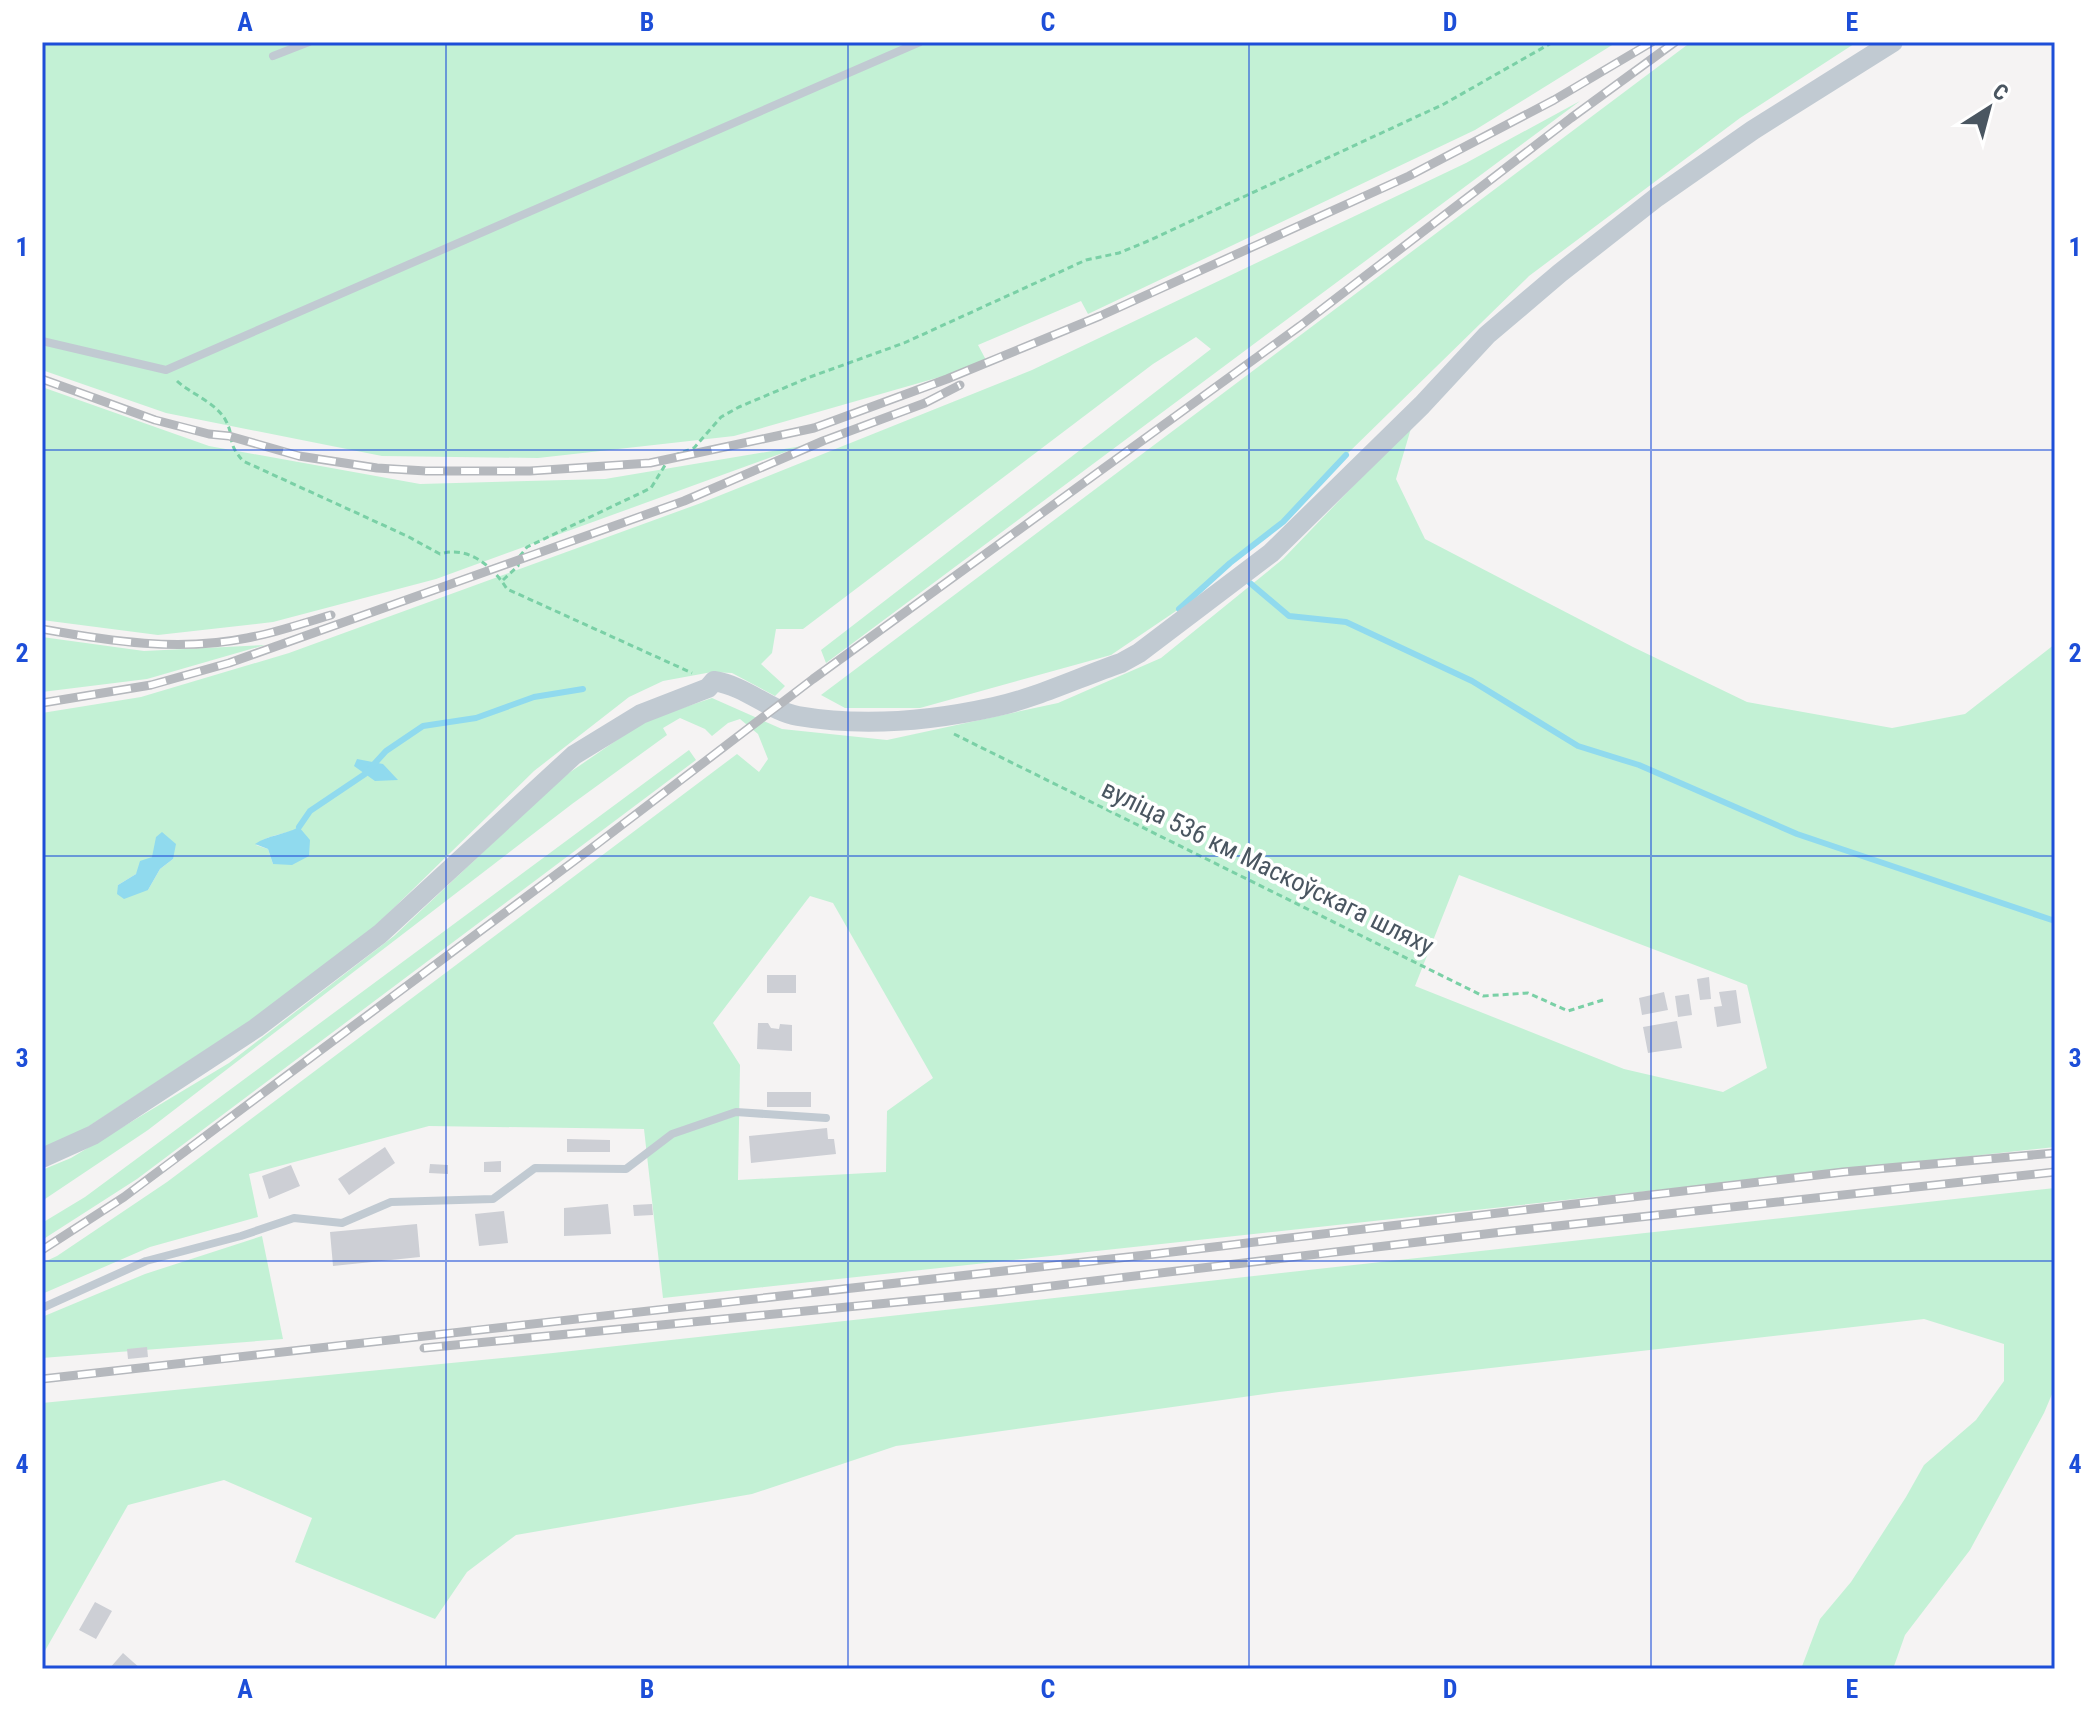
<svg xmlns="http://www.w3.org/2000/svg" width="2097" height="1711" font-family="'Roboto Condensed',sans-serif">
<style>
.green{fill:#c3f1d5;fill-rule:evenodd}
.water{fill:#90daee}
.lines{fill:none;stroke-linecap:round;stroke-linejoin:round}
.stream{stroke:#90daee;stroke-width:6}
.building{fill:#cdcfd5}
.path{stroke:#7ad0a6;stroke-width:3;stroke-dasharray:6 4;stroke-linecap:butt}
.service{stroke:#c1cad2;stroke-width:8}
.tertiary{stroke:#c1cad2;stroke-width:20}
.rail-casing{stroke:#b5b8bd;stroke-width:9}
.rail{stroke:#fff;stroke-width:6;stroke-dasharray:18;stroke-linecap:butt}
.grid{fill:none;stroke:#1d4ed8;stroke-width:2;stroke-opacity:0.55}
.labels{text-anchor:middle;stroke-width:7;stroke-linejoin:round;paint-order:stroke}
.street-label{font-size:26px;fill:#4a5661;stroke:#fff}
.neatline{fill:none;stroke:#1d4ed8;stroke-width:3}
.grid-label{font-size:26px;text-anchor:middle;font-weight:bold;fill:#1d4ed8}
</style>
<rect width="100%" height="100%" fill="#f5f3f3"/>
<path class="green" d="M42,42H1617L1475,130L1088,314L1081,301L978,345L986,360L954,373L734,436L538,458L382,456L166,413L42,370Z
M1691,42H1857L1740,118L1529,276L1346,455L1283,522L1230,563L1179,609L1111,655L920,708H845L821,695Z
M1580,101L826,663L821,650L1211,349L1196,337L1153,364L803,629H776L772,653L761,664L785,686L775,696L732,673L712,672L663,681L629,697L534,771L364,937L262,1013L77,1134L42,1149V713L141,697L289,653L701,503L1032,370L1466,163ZM299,828L273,864L268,849L256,845C268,834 285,835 299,828ZM152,857L173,859L160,869L148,890L118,885L136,874Z
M42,387L209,446L420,484L605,479L802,446L436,579L273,622L158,635L42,620Z
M1412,425L1396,479L1425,539L1633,647L1747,702L1892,728L1965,714L2055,644V1147L663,1298L644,1129L429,1126L249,1174L258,1217L150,1247L42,1294V1263L57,1256L167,1182L737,754L759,772L768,759L758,734L740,719L728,723L712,736L705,729L680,718L663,728L667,735L572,804L148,1130L42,1201V1170L71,1158L229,1063L394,936L563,777L646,720L712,698L782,729L887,740L1058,703L1161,658L1283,559ZM1459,875L1747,985L1767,1068L1723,1092L1624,1069L1415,986ZM810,896L833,903L933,1078L887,1111L886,1172L738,1180L740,1065L713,1023Z
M42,637L144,651L265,645L147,679L42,692Z
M689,750L696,760L137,1179L42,1240V1223L85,1197Z
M2055,1188V1387L2044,1413L1970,1550L1905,1635L1893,1669H1801L1820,1619L1851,1582L1906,1497L1924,1465L1976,1420L2004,1381V1344L1924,1319L1279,1392L896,1446L752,1494L516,1535L467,1572L435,1619L295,1562L312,1518L224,1480L128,1505L42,1656V1403L553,1353Z
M262,1236L283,1339L42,1358V1317L145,1274Z"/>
<path class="water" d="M357,759L383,764L398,780L375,781L354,766Z
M299,827L310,840L309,856L292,865L273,864L268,849L255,844C268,835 284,835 299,827Z
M162,832L176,844L173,859L160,869L148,890L124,899L117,894L118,885L136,874L140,861L152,857L156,837Z"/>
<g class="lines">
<path class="stream" d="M1250,583L1289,616L1346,622L1472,681L1578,746L1639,765L1797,834L2055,921
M1179,609L1230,563L1283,522L1346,455
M299,827L310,811L365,774L386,751L423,726L476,718L534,697L583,689"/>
</g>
<path class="building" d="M767,975H796V993H767Z
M1709,977L1711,999L1700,1000L1697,979Z
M1736,990L1741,1023L1717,1027L1714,1007L1722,1006L1719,992Z
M1664,992L1668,1010L1642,1015L1639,998Z
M1689,994L1692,1015L1678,1017L1675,996Z
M1677,1021L1682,1048L1648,1053L1643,1027Z
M758,1023H768L771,1028L779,1029L780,1024L792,1025V1051L757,1049Z
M767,1092H811V1107H767Z
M827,1128L828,1139H834L836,1154L751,1163L749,1136Z
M567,1139L610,1140V1152H567Z
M385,1147L395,1163L349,1195L338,1179Z
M501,1161V1172H484V1162Z
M430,1164L448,1165V1174L429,1173Z
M291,1165L300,1186L269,1199L262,1176Z
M608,1204L611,1234L564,1236V1208Z
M652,1204L653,1215L634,1216L633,1205Z
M504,1211L508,1243L479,1246L475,1214Z
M417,1224L420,1257L333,1266L330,1232Z
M147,1347L148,1357L128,1359L127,1349Z
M95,1602L112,1611L96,1639L79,1630Z
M123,1653L141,1669H109Z"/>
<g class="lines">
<path class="path" d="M177,381C191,394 217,403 226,421C235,438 226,442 243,461L407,536L440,554C469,545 493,567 507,589L692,673
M503,580L518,566L520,556L527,547L651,488L670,457L694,448L721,417L739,407L810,377L904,343L1086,260L1119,253L1148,241L1444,104L1553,42
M954,734L1483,996L1528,993L1568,1011L1603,1000"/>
<path class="service" d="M273,56L309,42
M42,341L166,370L920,42
M42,1308L146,1261L241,1236L294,1218L342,1223L391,1202L493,1199L535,1168L626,1169L672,1134L736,1112L826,1118"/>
<path class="tertiary" d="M42,1158L93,1135L256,1028L380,934L574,755L641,714L708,688L714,681C746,686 770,711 798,716C862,727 931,721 994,707C1036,698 1080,677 1121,663L1139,653L1271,553L1422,405L1487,335L1560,273L1657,197L1753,130L1893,42"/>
<g class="rail-casing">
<path id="rail" d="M42,379L155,420L209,434L229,436L299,456L377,468L426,471H530L650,463L814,428L947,379L1100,316L1409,176L1554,100L1652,42
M42,629C109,641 179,652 247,638C275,633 303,623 331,615
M42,703L151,685L229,663L684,501L823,441L925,403L960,385
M42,1250L124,1197L597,844L813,679L1300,326L1571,118L1675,42
M424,1348L1002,1292L1502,1232L2055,1172
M42,1379L1155,1254L1843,1172L2055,1153"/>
</g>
<use href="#rail" class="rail"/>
</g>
<path class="grid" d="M446,42V1669M848,42V1669M1249,42V1669M1651,42V1669M42,450H2055M42,856H2055M42,1261H2055"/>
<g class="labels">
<g class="street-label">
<text transform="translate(1268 867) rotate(26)" y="9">вуліца 536 км Маскоўскага шляху</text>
</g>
</g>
<rect width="2097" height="1711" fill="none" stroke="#ffffff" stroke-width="88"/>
<g transform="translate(1989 108) rotate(36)" stroke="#ffffff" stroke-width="6" paint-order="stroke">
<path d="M0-6L14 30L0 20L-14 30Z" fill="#4a5661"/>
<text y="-12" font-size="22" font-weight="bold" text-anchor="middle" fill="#4a5661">С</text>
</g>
<rect x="44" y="44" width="2009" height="1623" class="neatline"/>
<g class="grid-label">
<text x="245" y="31">A</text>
<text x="647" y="31">B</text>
<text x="1048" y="31">C</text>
<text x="1450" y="31">D</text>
<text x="1852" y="31">E</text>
<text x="22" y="256">1</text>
<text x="2075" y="256">1</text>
<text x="22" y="662">2</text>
<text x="2075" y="662">2</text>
<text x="22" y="1067">3</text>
<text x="2075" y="1067">3</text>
<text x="22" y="1473">4</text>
<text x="2075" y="1473">4</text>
<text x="245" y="1698">A</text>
<text x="647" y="1698">B</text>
<text x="1048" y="1698">C</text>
<text x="1450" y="1698">D</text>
<text x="1852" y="1698">E</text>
</g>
</svg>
